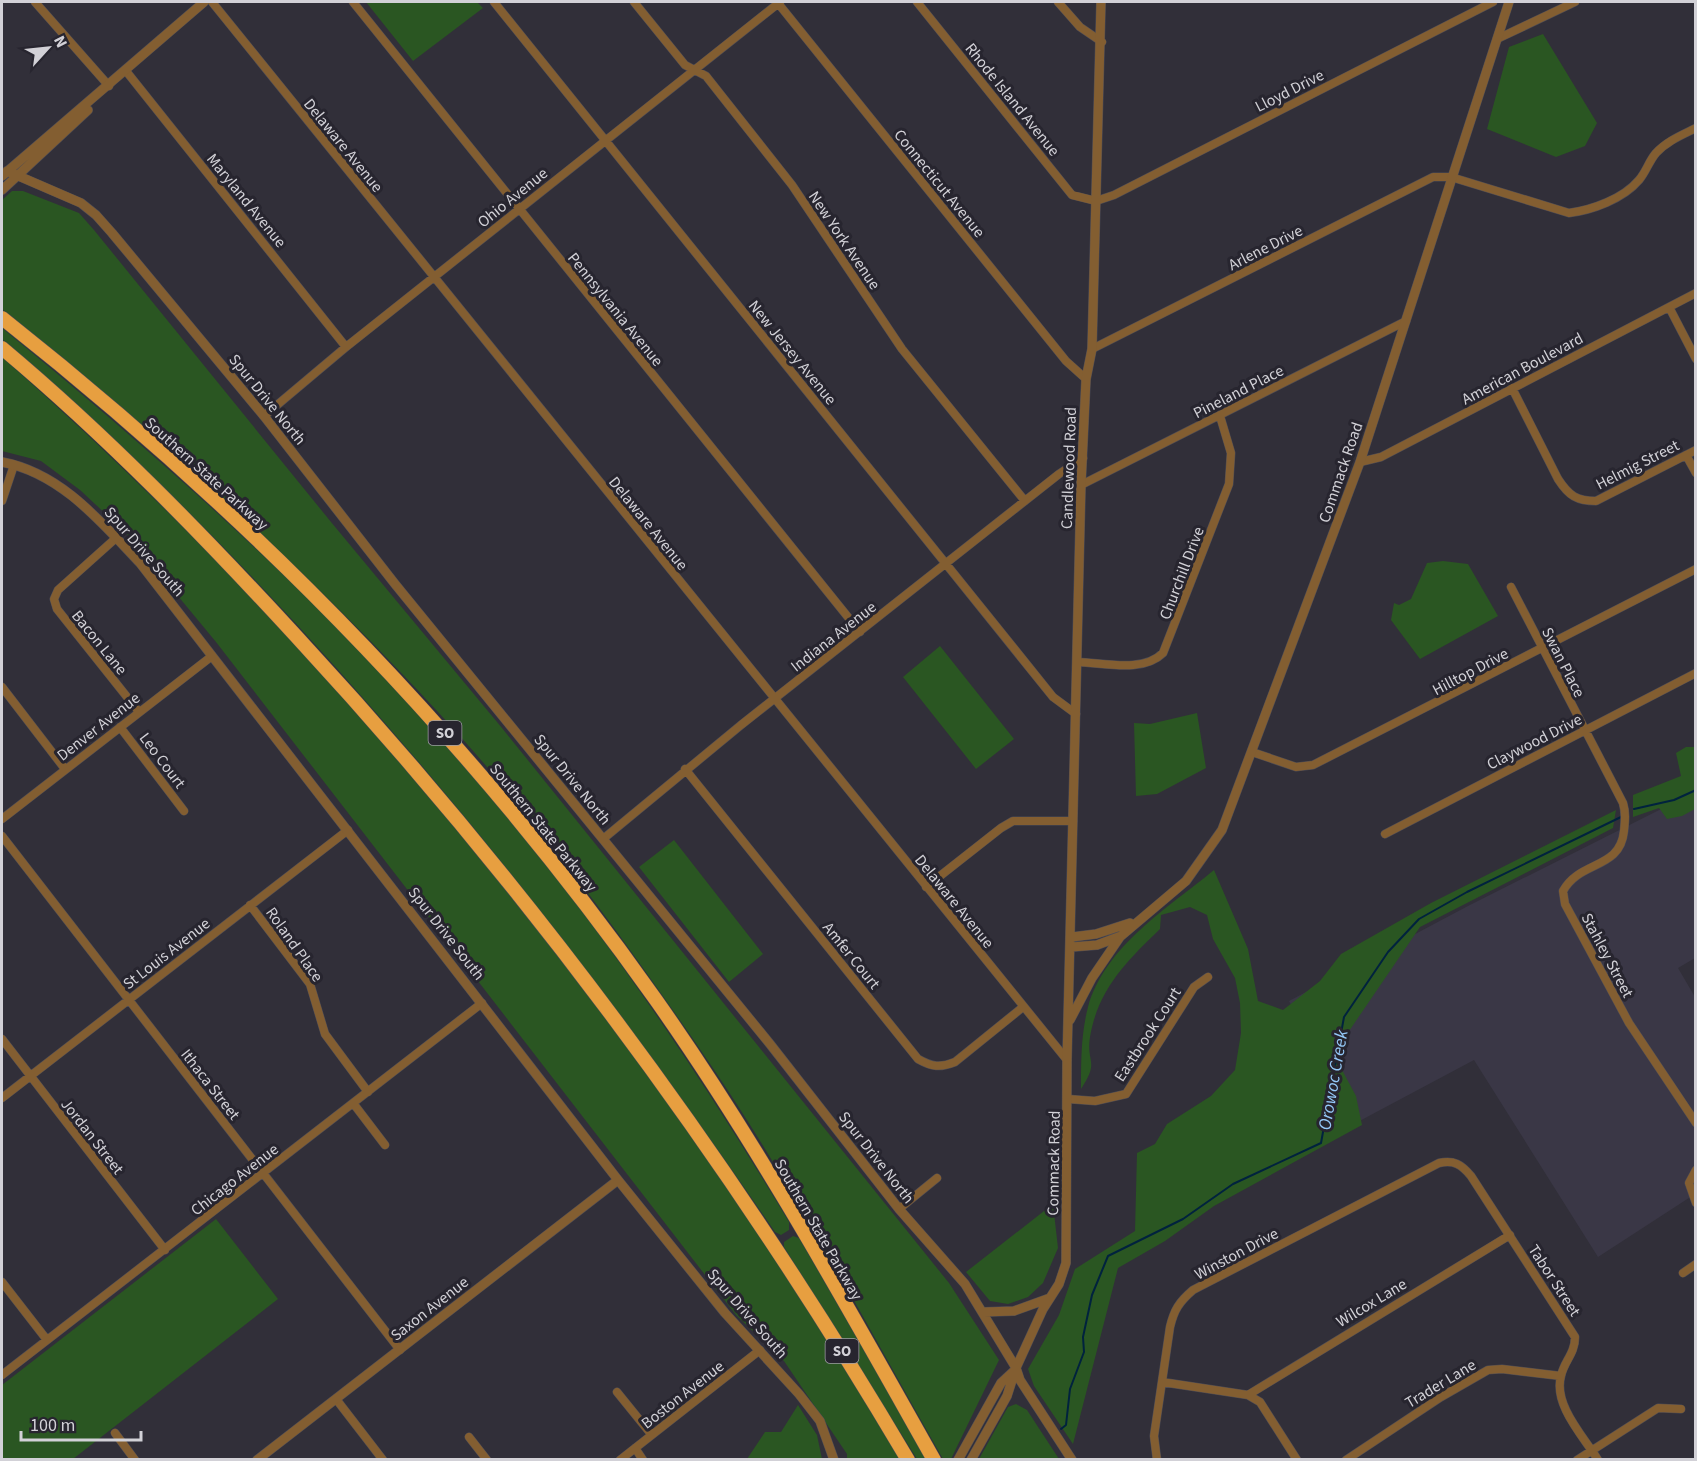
<svg xmlns="http://www.w3.org/2000/svg" width="1697" height="1461" font-family="'Source Sans 3',sans-serif">
<style>
.built{fill:#3a3746}
.green{fill:#2a5622}
.lines{fill:none;stroke-linecap:round;stroke-linejoin:round}
.stream{stroke:#00223e;stroke-width:2}
.minor-casing{stroke:#4e4c55;stroke-width:9}
.tertiary-casing{stroke:#4e4c55;stroke-width:10}
.motorway-casing{stroke:#4e4c55;stroke-width:15}
.minor{stroke:#835e31;stroke-width:8}
.tertiary{stroke:#835e31;stroke-width:9}
.motorway{stroke:#e79f40;stroke-width:14}
.labels{text-anchor:middle;stroke-width:6;stroke-linejoin:round;paint-order:stroke}
.shield{fill:#27252f;stroke:#9f9da5;stroke-width:1.5}
.shield-label{font-size:15px;font-weight:bold;fill:#d2d1d7}
.street-label{font-size:16px;fill:#d2d1d7;stroke:#27252f}
.water-label{font-size:18px;font-style:italic;fill:#94c8f7;stroke:#27252f}
</style>
<rect width="100%" height="100%" fill="#312f39"/>
<path class="built" d="M1695,792V958L1678,968L1695,997V1194L1598,1257L1474,1060L1352,1125L1289,1001L1468,906Z"/>
<path class="green" d="M366,2H477L483,8L413,61Z
M1543,34L1597,123L1585,146L1556,157L1487,129L1509,47Z
M12,191H23L79,213L94,230L331,522L502,728L949,1283L999,1360L951,1459H943C863,1318 786,1172 693,1039C616,928 530,811 438,712C303,566 156,434 2,309V200Z
M2,328C134,436 262,548 380,672C539,837 671,1026 789,1222V1230L781,1235L775,1232C552,907 301,596 2,339Z
M2,357C358,672 658,1051 900,1459H847V1454L784,1361L736,1315L216,642L125,532L80,490L41,461L2,451Z
M1443,561L1468,564L1498,616L1420,659L1391,620L1394,603L1399,605L1411,599L1427,563Z
M940,646L1014,739L976,769L903,677Z
M1197,713L1206,768L1157,794L1136,796L1134,723L1150,724Z
M1686,747H1695V809L1682,816L1667,819L1659,808L1633,817V795L1681,776L1676,753Z
M1616,810L1613,828L1420,927L1347,1034L1341,1068L1356,1096L1362,1125L1214,1206L1165,1241L1118,1268L1073,1444L1034,1386L1028,1369L1059,1315L1075,1269L1135,1231L1137,1153L1155,1144L1167,1124L1211,1096L1235,1070L1241,1033L1240,1003L1235,978L1213,939L1207,915L1190,907L1161,915L1160,929C1127,961 1098,989 1090,1037C1086,1064 1100,1060 1081,1089C1081,1061 1081,1034 1088,1007C1105,946 1168,908 1214,870L1248,949L1258,1001L1283,1010L1320,981L1341,954L1431,903Z
M674,840L763,954L729,982L639,867Z
M1053,1204L1058,1248L1043,1283L1028,1297L1008,1304L990,1301L966,1272Z
M216,1219L278,1299L73,1459H2V1385Z
M793,1236L799,1238L927,1459H917L784,1247V1242Z
M1016,1404L1027,1410L1059,1459H979L1008,1407Z
M798,1405L817,1435L822,1459H747L765,1432H781Z"/>
<g class="lines">
<path class="stream" d="M1634,809L1674,800L1696,790
M1061,1429L1066,1425L1070,1389L1084,1352L1083,1337L1092,1295L1108,1256L1183,1219L1233,1184L1321,1143L1344,1017L1388,952L1419,919L1467,892L1623,816"/>
<g class="minor-casing">
<path id="minor" d="M35,2L109,86
M212,2L1067,1060
M353,2L860,632
M494,2L1053,697L1076,714
M634,2L685,65L706,76L792,185L902,349L1025,501
M777,2L1066,361L1086,379
M917,2L1072,195L1096,201L1114,195L1493,2
M1058,2L1080,27L1102,42
M1497,39L1575,2
M126,71L346,347
M1669,307L1696,359
M1092,349L1433,177H1451L1569,213C1592,210 1623,199 1639,180C1646,172 1649,161 1656,153C1667,141 1682,135 1696,128
M1512,388L1558,479C1569,496 1577,501 1596,501L1696,450
M264,416L346,347L780,2
M1686,455L1696,473
M1360,462L1381,457L1696,293
M1081,485L1406,321
M2,501L14,465
M116,538L58,590L54,599L57,609L139,712
M1511,587L1623,803C1626,813 1625,821 1624,831C1620,870 1580,860 1563,891L1565,904L1629,1023L1696,1123
M1078,662C1105,663 1143,673 1163,653L1229,484L1231,453L1220,416
M2,687L65,769
M120,727L184,811
M1252,752L1296,767L1313,765L1696,569
M685,769L918,1059C932,1067 940,1068 955,1062L1023,1007
M2,819L212,656
M1385,834L1696,673
M2,836L400,1350
M603,839L741,725L1059,474L1083,458
M926,887L1001,828L1013,821H1073
M250,905L310,984L325,1034L368,1092
M2,1039L165,1250
M2,1098L348,830
M1068,1099L1095,1101L1126,1094L1194,987L1208,977
M353,1103L385,1145
M1696,1170L1689,1183L1696,1203
M899,1209L937,1178
M1683,1273L1696,1264
M2,1282L47,1340
M2,1375L482,1003
M1162,1382L1248,1395L1260,1402L1297,1460
M617,1392L651,1434
M1248,1395L1510,1235
M336,1399L383,1460
M115,1433L135,1460
M469,1437L487,1460
M635,1448L643,1460
M620,1460L760,1350
M1157,1460L1154,1436L1170,1327C1174,1310 1179,1302 1193,1290L1439,1163C1454,1160 1461,1164 1471,1176L1575,1337C1575,1354 1564,1361 1561,1376C1553,1405 1584,1437 1598,1460
M1346,1460L1441,1397L1488,1370L1502,1369L1561,1376
M1577,1460L1658,1408L1681,1409"/>
</g>
<g class="tertiary-casing">
<path id="tertiary" d="M7,171L81,203L96,215L112,233L264,416L395,584L770,1044L899,1209L965,1284L1016,1368L1020,1380L1072,1460
M2,176L204,2
M2,190L88,110
M2,462C61,473 101,522 140,563L618,1180L725,1313L799,1394L820,1421L834,1460
M1072,937L1096,934L1130,923
M1072,947L1097,945L1121,936L1186,881L1222,830L1360,462L1509,2
M1070,1020L1092,978L1120,937
M984,1312L1014,1311L1050,1298
M257,1460L618,1180
M958,1460L1001,1383L1015,1370
M971,1460L1007,1396L1016,1368L1043,1309L1059,1284L1066,1263L1067,1060L1081,485L1086,379L1092,349L1101,2"/>
</g>
<g class="motorway-casing">
<path id="motorway" d="M2,318C250,514 473,741 656,1000C759,1146 846,1304 934,1460
M2,348C107,436 203,535 296,636C529,888 733,1164 908,1460"/>
</g>
<use href="#minor" class="minor"/>
<use href="#tertiary" class="tertiary"/>
<use href="#motorway" class="motorway"/>
</g>
<g class="labels">
<g class="shield">
<rect x="428.5" y="721" width="33" height="24" rx="4.5"/>
<rect x="825.5" y="1339" width="33" height="24" rx="4.5"/>
</g>
<g class="shield-label">
<text x="445" y="738">SO</text>
<text x="842" y="1356">SO</text>
</g>
<g class="street-label">
<text transform="translate(1289 90) rotate(-27)" y="6">Lloyd Drive</text>
<text transform="translate(1013 99) rotate(51)" y="6">Rhode Island Avenue</text>
<text transform="translate(344 145) rotate(51)" y="6">Delaware Avenue</text>
<text transform="translate(940 183) rotate(51)" y="6">Connecticut Avenue</text>
<text transform="translate(512 197) rotate(-39)" y="6">Ohio Avenue</text>
<text transform="translate(247 200) rotate(51)" y="6">Maryland Avenue</text>
<text transform="translate(845 240) rotate(56)" y="6">New York Avenue</text>
<text transform="translate(1265 247) rotate(-27)" y="6">Arlene Drive</text>
<text transform="translate(616 309) rotate(51)" y="6">Pennsylvania Avenue</text>
<text transform="translate(793 352) rotate(51)" y="6">New Jersey Avenue</text>
<text transform="translate(1522 368) rotate(-28)" y="6">American Boulevard</text>
<text transform="translate(1238 391) rotate(-27)" y="6">Pineland Place</text>
<text transform="translate(268 399) rotate(51)" y="6">Spur Drive North</text>
<text transform="translate(1637 464) rotate(-27)" y="6">Helmig Street</text>
<text transform="translate(1068 468) rotate(-88)" y="6">Candlewood Road</text>
<text transform="translate(1340 472) rotate(-71)" y="6">Commack Road</text>
<text transform="translate(207 473) rotate(42)" y="6">Southern State Parkway</text>
<text transform="translate(649 523) rotate(51)" y="6">Delaware Avenue</text>
<text transform="translate(145 551) rotate(49)" y="6">Spur Drive South</text>
<text transform="translate(1181 573) rotate(-69)" y="6">Churchill Drive</text>
<text transform="translate(833 636) rotate(-38)" y="6">Indiana Avenue</text>
<text transform="translate(100 642) rotate(51)" y="6">Bacon Lane</text>
<text transform="translate(1564 662) rotate(63)" y="6">Swan Place</text>
<text transform="translate(1470 671) rotate(-28)" y="6">Hilltop Drive</text>
<text transform="translate(98 726) rotate(-38)" y="6">Denver Avenue</text>
<text transform="translate(1534 741) rotate(-27)" y="6">Claywood Drive</text>
<text transform="translate(163 760) rotate(53)" y="6">Leo Court</text>
<text transform="translate(573 779) rotate(51)" y="6">Spur Drive North</text>
<text transform="translate(544 827) rotate(51)" y="6">Southern State Parkway</text>
<text transform="translate(955 901) rotate(51)" y="6">Delaware Avenue</text>
<text transform="translate(447 933) rotate(52)" y="6">Spur Drive South</text>
<text transform="translate(295 944) rotate(55)" y="6">Roland Place</text>
<text transform="translate(166 953) rotate(-38)" y="6">St Louis Avenue</text>
<text transform="translate(852 955) rotate(51)" y="6">Amfer Court</text>
<text transform="translate(1608 955) rotate(62)" y="6">Stahley Street</text>
<text transform="translate(1147 1034) rotate(-57)" y="6">Eastbrook Court</text>
<text transform="translate(211 1084) rotate(52)" y="6">Ithaca Street</text>
<text transform="translate(93 1136) rotate(52)" y="6">Jordan Street</text>
<text transform="translate(877 1157) rotate(52)" y="6">Spur Drive North</text>
<text transform="translate(1053 1163) rotate(-89)" y="6">Commack Road</text>
<text transform="translate(234 1179) rotate(-38)" y="6">Chicago Avenue</text>
<text transform="translate(819 1229) rotate(60)" y="6">Southern State Parkway</text>
<text transform="translate(1236 1253) rotate(-28)" y="6">Winston Drive</text>
<text transform="translate(1555 1280) rotate(57)" y="6">Tabor Street</text>
<text transform="translate(1371 1302) rotate(-31)" y="6">Wilcox Lane</text>
<text transform="translate(429 1308) rotate(-38)" y="6">Saxon Avenue</text>
<text transform="translate(748 1313) rotate(49)" y="6">Spur Drive South</text>
<text transform="translate(1440 1383) rotate(-31)" y="6">Trader Lane</text>
<text transform="translate(682 1394) rotate(-38)" y="6">Boston Avenue</text>
</g>
<g class="water-label">
<text transform="translate(1333 1080) rotate(-80)" y="6">Orowoc Creek</text>
</g>
</g>
<rect width="1697" height="1461" fill="none" stroke="#d2d1d7" stroke-width="6"/>
<g transform="translate(48 48) rotate(63)" stroke="#27252f" stroke-width="4.5" paint-order="stroke">
<path d="M0-4.5L10 22L0 15L-10 22Z" fill="#d2d1d7"/>
<text y="-9" font-size="16" font-weight="bold" text-anchor="middle" fill="#d2d1d7">N</text>
</g>
<path d="M21 1431v9h120v-9" fill="none" stroke="#d2d1d7" stroke-width="3"/>
<text x="30" y="1431" font-size="18" fill="#d2d1d7" stroke="#27252f" stroke-width="4.5" paint-order="stroke">100 m</text>
</svg>
